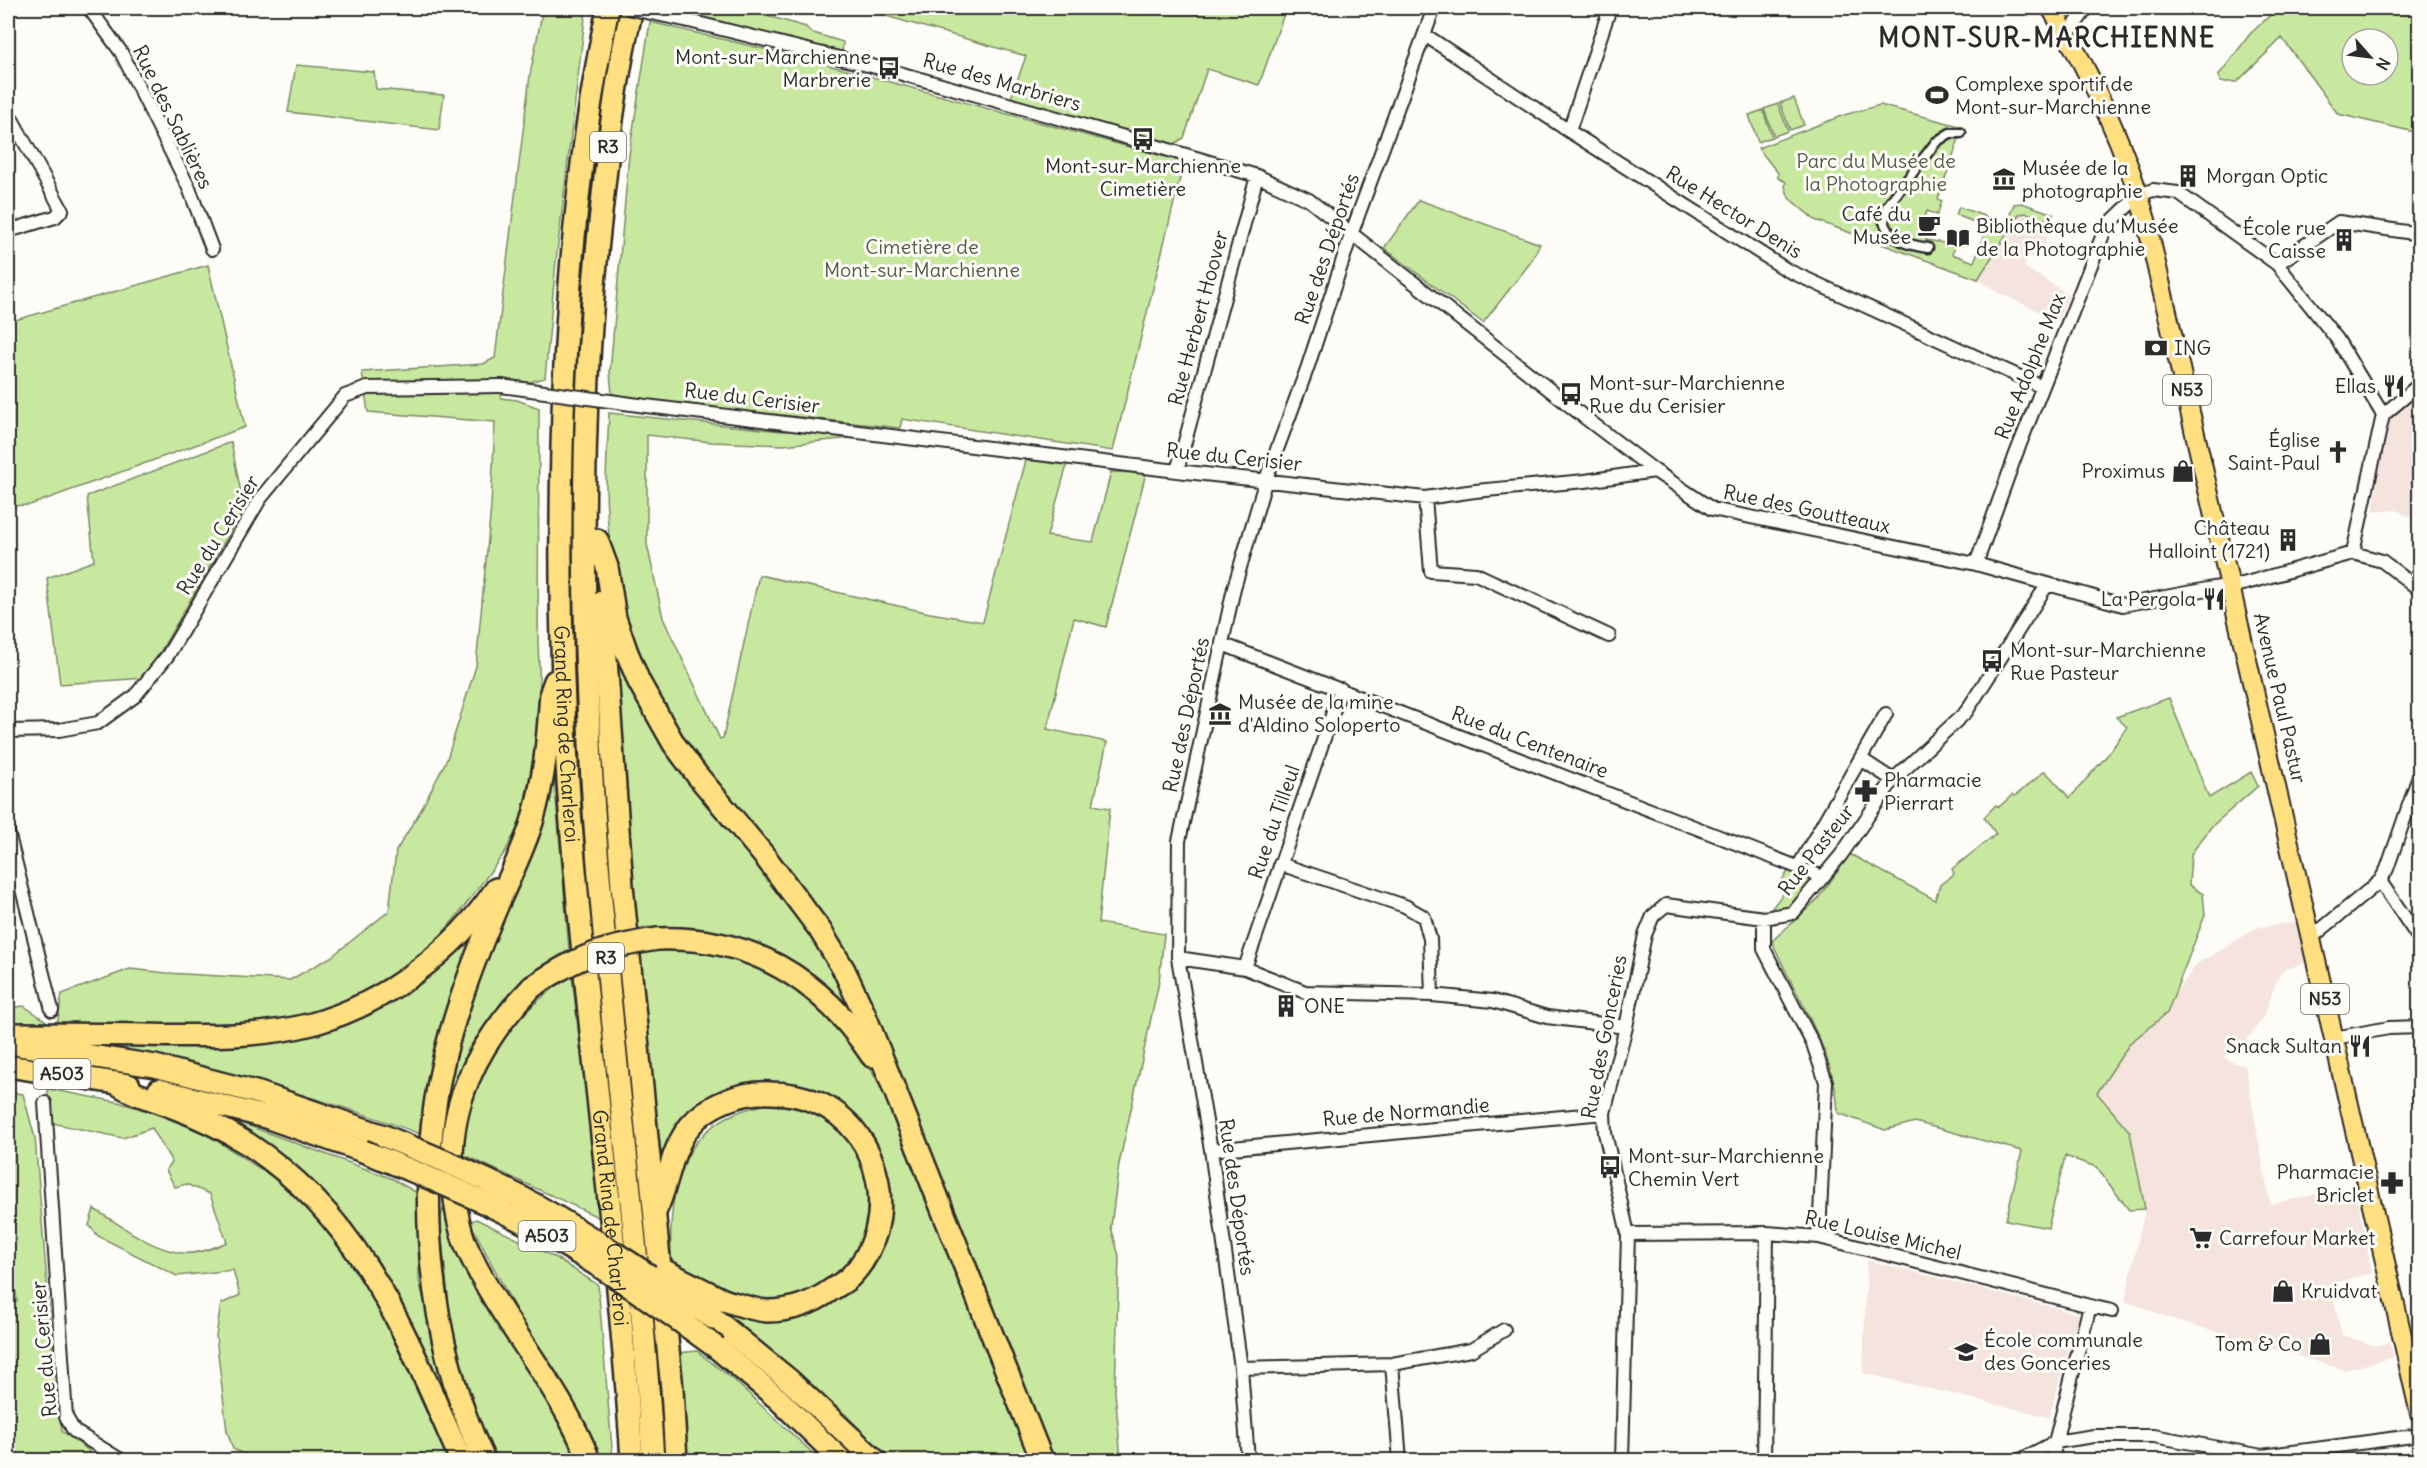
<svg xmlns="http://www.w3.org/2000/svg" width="2427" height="1468" font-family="Delius,sans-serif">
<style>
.built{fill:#f5e3dd}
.green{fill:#c8e8a0;stroke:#7a8a66;stroke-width:1.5;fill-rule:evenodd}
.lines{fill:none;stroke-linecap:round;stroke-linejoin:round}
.pedestrian-casing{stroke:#2b2b2b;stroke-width:13}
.minor-casing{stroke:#2b2b2b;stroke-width:16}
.primary-casing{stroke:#2b2b2b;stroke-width:22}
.motorway-casing{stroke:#2b2b2b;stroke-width:26}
.pedestrian{stroke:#fdfcf7;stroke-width:8}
.minor{stroke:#fdfcf7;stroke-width:12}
.primary{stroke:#ffdf80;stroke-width:18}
.motorway{stroke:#ffdf80;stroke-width:21}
.minor-bridge-casing{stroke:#2b2b2b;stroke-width:16;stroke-linecap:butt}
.motorway-bridge-casing{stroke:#2b2b2b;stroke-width:26;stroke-linecap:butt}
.minor-bridge{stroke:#fdfcf7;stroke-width:12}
.motorway-bridge{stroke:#ffdf80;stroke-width:21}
.labels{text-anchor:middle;stroke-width:6;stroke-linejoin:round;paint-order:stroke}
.shield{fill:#fdfcf7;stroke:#6a6a68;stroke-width:1.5}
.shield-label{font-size:18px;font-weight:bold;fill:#2b2b2b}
.poi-label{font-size:20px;fill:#2b2b2b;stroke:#fdfcf7;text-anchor:start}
.street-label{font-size:20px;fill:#2b2b2b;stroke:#fdfcf7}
.park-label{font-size:20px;fill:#525a48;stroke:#fdfcf7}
.district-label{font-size:26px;font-weight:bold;letter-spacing:1.5px;fill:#2b2b2b;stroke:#fdfcf7}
</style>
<rect width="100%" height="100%" fill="#fdfcf7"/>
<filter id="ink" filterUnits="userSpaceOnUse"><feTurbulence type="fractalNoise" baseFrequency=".0167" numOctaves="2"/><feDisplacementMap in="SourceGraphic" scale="12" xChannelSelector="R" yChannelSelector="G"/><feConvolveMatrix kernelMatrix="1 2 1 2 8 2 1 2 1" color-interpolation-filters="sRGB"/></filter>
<g filter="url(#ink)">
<path class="built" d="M2027,213L2049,221L2043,235L2047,237L2043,247L2038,246L2037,249L2039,251L2035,259L2029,256L2030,253L2024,267L2069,295L2058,320L1999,293L1978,279L2019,214Z
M2419,388V508L2413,518L2396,510L2373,512L2387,419Z
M2300,922L2309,962L2283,970L2277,979L2265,1014L2253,1032L2238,1048L2223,1057L2236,1064L2245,1065L2270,1204L2355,1186L2372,1273L2330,1284L2342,1335L2376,1346L2389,1342L2394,1357L2345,1370L2173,1319L2125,1301L2145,1209L2097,1093L2130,1043L2167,1013L2177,991L2197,964L2259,927Z
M1867,1260L2079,1314L2049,1417L1863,1373Z"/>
<path class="green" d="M543,8L586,9L556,261L545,378L529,382L503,379L501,398L517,400L539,408L538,641L541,715L521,821L505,852L461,911L436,941L379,985L319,1014L232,1024L145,1029L57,1025L62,994L130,969L167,973L290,980L331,957L389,911L396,851L421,810L447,759L476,666L491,507L495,422L368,412L362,372L483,364L495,358L530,75Z
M667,8H740L806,27L810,32L843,42L842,53Z
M866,8H1286L1259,85L1207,69L1184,138L1174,144L1011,98L1026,56L865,10Z
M2278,8H2419V133L2338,114L2282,38L2237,82H2220L2219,75L2250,34ZM2352,39H2388V75H2352Z
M650,22L806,59L1184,162L1113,451L902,419L900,428L673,403L612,394L610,372L629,155Z
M296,65L374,72L376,89L444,95L439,130L288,112Z
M1794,98L1804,125L1790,130L1780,103Z
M1778,104L1788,131L1774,136L1764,109Z
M1880,105L1963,127L1938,199L1942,201L1937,215L1927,211L1921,227L1929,230L1926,240L1956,245L1952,254L1974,262L1987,227L1956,215L1959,207L2006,224L2014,204L2022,203L2053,214L2049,221L2027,213L2019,214L1978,279L1815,220L1789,198L1785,186L1786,182L1778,178V173L1758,148L1844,115Z
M1763,110L1772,137L1758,142L1749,115Z
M1419,200L1540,244L1530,263L1483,323L1384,248Z
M208,265L245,427L30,505L8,506V322Z
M609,413L781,431H831L852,438L783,445L712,442L647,435V544L663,618L720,739L723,738L759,575L930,613L983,622L1026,460L1067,465L1047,536L1093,542L1111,472L1146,473L1106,627L1074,618L1047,729L1107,742L1093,805L1110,808L1098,923L1164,934L1159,982L1119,1164L1111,1227L1119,1256L1115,1391L1121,1460H1055C1015,1361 975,1262 936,1163C911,1102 889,1039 860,980C834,928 799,881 762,836C739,807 713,780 692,750C637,672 608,585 606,489C606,464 608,438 609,413Z
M231,442L244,508L145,678L60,684L47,578L94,561L87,496Z
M616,644L840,976L857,1021C810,964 766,938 692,930C674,928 655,926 637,928Z
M2169,698L2209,798L2251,772L2258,786L2211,827L2191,854L2189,885L2203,894L2205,915L2167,1013L2130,1043L2097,1093L2130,1132L2145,1209L2129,1210L2096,1167L2065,1156L2048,1228L2006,1220L2022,1151L1915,1122L1885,1130L1838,1113C1836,1051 1795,997 1772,941L1817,900L1850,854L1935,900L1940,885L1954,874L1952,869L1996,834L1984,817L1996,805L1999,807L2012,795L2015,796L2045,771L2070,798L2110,752L2127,727L2116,717Z
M553,764L569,950L538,968L503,1000L468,1049L449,1101L445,1145L438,1143L447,1093L476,981L507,911L536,837Z
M1791,867L1815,879L1785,912H1769L1785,891L1778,886Z
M480,922L423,1135C310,1092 194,1065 76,1041L294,1037Z
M672,947L700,948L780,973L820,1005L863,1056L876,1078L898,1123L1034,1460H890L845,1414L720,1311L723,1306L760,1316L871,1262L868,1139L767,1083L659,1153L640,952Z
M572,976L600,1218L460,1153C462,1139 463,1124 467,1111C483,1053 521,1007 572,976Z
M24,1006L49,1023L8,1022V1008Z
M48,1089L118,1102L193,1125L297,1193L361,1268L448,1460H276L262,1457L252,1458L233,1449L227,1431L216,1336L221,1304L240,1295L233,1270L177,1276L98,1236L89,1225L94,1209C121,1225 150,1249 182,1253C197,1255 214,1248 227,1242L210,1194L186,1184L175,1187L166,1170L172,1162L152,1128L123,1138L47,1122Z
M8,1092L23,1094L35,1138L54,1368L62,1431L88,1450L94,1460H8V1294L17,1301L12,1268V1223L8,1222Z
M764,1105C908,1104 898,1299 771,1300C737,1301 699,1277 671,1259C668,1186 681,1120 764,1105Z
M206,1110L393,1179L419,1194V1281L447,1386L474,1460H468L356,1234Z
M443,1209L478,1289L560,1420L579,1460H495L476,1422L453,1348L440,1220Z
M476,1219L556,1258L598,1285L613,1460H601L589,1433L553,1368L532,1341L470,1222Z
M697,1351L736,1382L820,1460H687L678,1353Z"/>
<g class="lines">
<g class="pedestrian-casing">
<path id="pedestrian" d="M1928,248C1909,245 1892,242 1884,222L1886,208L1891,201L1936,142L1950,133H1961"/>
</g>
<g class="minor-casing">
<path id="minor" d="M89,8L121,52L189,188L212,249
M689,21L892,71L1142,142L1257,176L1309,200L1588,420L1655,471L1712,509L1976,564L2123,605L2213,588L2243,584L2353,553
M2068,34L2087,8
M1425,35L1569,131L1787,270L2042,387
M8,112L62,210L55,217L8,231
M1569,131L1610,8
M2277,264L2339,222L2420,234
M646,406L1177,471L1425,498L1475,491L1585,481L1655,471
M2383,415L2420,384
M1177,471L1257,176
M1425,498L1431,571L1476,574L1609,636
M2353,553L2382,561L2420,590
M1976,564L2016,454L2106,227L2139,195L2153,190L2178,193L2277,264L2337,339L2383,415L2353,553
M1222,644L1823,877
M8,731L59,730L98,723L135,696L168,655L260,499L345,396L367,388L501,386
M1861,759L1893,780
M8,832L52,1010
M1280,864L1405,906L1424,917L1430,939L1432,995
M1798,867L1886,714
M2380,881L2420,940
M1764,918V949L1813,1044L1826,1082L1819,1237
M2311,938L2380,881L2387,869L2420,773
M1178,958L1245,968L1305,992L1432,995L1493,1001L1547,1017L1626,1027
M1245,968L1341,689
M2334,1038L2389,1028L2420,1027
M45,1103L66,1417L74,1431L121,1460
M1211,1150L1604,1113
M1628,1234L1767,1233L1819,1237L2090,1306L2055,1442L2053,1460
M2090,1306L2112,1311
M1392,1364L1400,1460
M1241,1368L1392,1364L1471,1350L1504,1330
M1248,1460L1241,1368L1211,1150L1178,958L1179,841L1234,588L1266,479L1307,369L1352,232L1434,8
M1622,1460L1628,1234L1605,1133L1604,1113L1626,1027L1645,935L1653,916L1666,905L1764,918L1793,913L1841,855L1893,780L1966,712L2047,585
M1764,1460L1767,1233
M2020,1460L2055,1442L2094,1436H2154L2262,1456L2420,1435"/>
</g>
<g class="primary-casing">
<path id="primary" d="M2051,8C2091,74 2125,145 2146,220L2420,1414"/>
</g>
<g class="motorway-casing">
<g id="motorway">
<path id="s1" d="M608,8C573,175 562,347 561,518C560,615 563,713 570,811C587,1028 618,1243 632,1460"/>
<path d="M632,8C615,81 607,157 599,232C579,424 581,619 594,811C609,1028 640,1243 653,1460"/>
<path d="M597,540L607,567L615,618L626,650L639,682L674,744L697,775L766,858L820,930L844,970L864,1013L1042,1460"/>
<path d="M602,602L622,886L672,1389L676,1460"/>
<path d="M658,939C751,936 821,979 872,1056"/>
<path d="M532,987C477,1044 443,1109 454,1191C456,1211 460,1234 469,1252C503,1325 560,1385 589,1460"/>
<path d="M8,1034C53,1034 99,1034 144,1035C200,1036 258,1038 312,1024C385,1004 454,951 496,889"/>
<path d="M20,1045L155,1066L259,1093L384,1136"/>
<path d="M8,1066L129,1085"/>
<path d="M116,1083C133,1095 151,1098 170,1106C197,1116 224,1129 248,1144C365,1220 407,1339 461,1460"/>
<path d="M159,1090L266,1117L363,1151"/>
<path d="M656,1210C669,1182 670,1151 690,1126C708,1104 743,1091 771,1093C786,1093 802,1096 816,1102C884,1130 901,1226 850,1277C845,1282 837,1286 831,1290C813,1303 790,1311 767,1311C753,1310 737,1304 723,1300"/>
<path d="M713,1318L789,1380L875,1460"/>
<path d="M717,1348L777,1398L841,1460"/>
<path d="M484,1460C421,1327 411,1152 457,1012C468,976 482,941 497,906C509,878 523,851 532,822C545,779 548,736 551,692L555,681"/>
</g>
</g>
<use href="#pedestrian" class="pedestrian"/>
<use href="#minor" class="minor"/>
<use href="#primary" class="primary"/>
<use href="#motorway" class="motorway"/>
<g class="minor-bridge-casing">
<path id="minor-bridge" d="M627,8L689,21
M501,386L646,406"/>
</g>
<g class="motorway-bridge-casing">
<path id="motorway-bridge" d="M532,987C578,956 604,947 658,939
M384,1136C436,1157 489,1179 539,1207C599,1241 656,1280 713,1318
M363,1151C418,1173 473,1195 525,1223C593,1259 656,1303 717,1348
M665,1271L723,1300"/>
</g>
<use href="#minor-bridge" class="minor-bridge"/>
<use href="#motorway-bridge" class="motorway-bridge"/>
</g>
</g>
<defs>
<g id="bus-bare" transform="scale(1.8)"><path d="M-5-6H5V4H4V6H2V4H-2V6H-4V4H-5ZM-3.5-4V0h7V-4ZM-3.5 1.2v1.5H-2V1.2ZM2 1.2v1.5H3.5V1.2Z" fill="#2b2b2b" stroke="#fdfcf7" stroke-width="2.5" paint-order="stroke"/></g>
<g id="stadium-bare" transform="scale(1.8)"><path d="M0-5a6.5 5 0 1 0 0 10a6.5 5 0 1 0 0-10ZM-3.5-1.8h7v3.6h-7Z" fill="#2b2b2b" stroke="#fdfcf7" stroke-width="2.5" paint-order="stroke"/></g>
<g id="building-bare" transform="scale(1.8)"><path d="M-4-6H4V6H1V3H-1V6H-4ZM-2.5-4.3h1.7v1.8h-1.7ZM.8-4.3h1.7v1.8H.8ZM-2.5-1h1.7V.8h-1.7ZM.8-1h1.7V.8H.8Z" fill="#2b2b2b" stroke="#fdfcf7" stroke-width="2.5" paint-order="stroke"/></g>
<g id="museum-bare" transform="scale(1.8)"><path d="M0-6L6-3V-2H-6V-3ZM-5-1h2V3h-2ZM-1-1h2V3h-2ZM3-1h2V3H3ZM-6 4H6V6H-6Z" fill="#2b2b2b" stroke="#fdfcf7" stroke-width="2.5" paint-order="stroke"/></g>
<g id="cafe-bare" transform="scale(1.8)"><path d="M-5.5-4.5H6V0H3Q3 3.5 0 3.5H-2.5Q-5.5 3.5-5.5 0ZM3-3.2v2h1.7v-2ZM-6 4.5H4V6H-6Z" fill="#2b2b2b" stroke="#fdfcf7" stroke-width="2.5" paint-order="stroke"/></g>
<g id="library-bare" transform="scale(1.8)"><path d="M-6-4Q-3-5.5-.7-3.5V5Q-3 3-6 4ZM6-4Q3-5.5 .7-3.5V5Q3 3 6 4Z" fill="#2b2b2b" stroke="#fdfcf7" stroke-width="2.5" paint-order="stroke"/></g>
<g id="bank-bare" transform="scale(1.8)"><path d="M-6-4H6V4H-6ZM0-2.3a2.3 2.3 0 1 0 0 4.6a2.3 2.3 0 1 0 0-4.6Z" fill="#2b2b2b" stroke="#fdfcf7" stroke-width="2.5" paint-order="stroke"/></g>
<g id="restaurant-bare" transform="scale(1.8)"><path d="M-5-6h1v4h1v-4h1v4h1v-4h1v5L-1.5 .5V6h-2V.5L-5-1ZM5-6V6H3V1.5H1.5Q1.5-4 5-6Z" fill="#2b2b2b" stroke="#fdfcf7" stroke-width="2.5" paint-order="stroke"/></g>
<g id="church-bare" transform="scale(1.8)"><path d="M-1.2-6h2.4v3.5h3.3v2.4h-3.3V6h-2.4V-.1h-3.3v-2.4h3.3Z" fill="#2b2b2b" stroke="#fdfcf7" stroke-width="2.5" paint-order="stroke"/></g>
<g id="shop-bare" transform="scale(1.8)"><path d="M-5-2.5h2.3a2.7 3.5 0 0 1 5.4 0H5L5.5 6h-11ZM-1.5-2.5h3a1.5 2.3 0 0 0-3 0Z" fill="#2b2b2b" stroke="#fdfcf7" stroke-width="2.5" paint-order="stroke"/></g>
<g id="pharmacy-bare" transform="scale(1.8)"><path d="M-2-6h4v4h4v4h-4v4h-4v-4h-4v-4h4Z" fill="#2b2b2b" stroke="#fdfcf7" stroke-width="2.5" paint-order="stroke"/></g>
<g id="supermarket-bare" transform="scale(1.8)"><path d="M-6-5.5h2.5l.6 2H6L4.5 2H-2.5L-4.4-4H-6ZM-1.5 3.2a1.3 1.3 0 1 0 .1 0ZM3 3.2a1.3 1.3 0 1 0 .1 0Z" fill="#2b2b2b" stroke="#fdfcf7" stroke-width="2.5" paint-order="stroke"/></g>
<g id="school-bare" transform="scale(1.8)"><path d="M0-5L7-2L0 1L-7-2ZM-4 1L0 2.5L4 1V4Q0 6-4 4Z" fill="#2b2b2b" stroke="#fdfcf7" stroke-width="2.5" paint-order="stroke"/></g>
</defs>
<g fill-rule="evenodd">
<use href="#bus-bare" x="889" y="68"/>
<use href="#stadium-bare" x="1937" y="95"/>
<use href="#bus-bare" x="1143" y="139"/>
<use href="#building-bare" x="2188" y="176"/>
<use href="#museum-bare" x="2004" y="179"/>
<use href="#cafe-bare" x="1929" y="225"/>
<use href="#library-bare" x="1958" y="238"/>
<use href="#building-bare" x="2344" y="240"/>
<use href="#bank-bare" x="2156" y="348"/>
<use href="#restaurant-bare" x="2394" y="386"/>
<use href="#bus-bare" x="1571" y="394"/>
<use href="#church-bare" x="2338" y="452"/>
<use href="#shop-bare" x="2183" y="471"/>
<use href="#building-bare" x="2288" y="540"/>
<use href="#restaurant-bare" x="2214" y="599"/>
<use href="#bus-bare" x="1992" y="661"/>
<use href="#museum-bare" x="1220" y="714"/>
<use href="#pharmacy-bare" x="1866" y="791"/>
<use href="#building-bare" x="1286" y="1006"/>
<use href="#restaurant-bare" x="2360" y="1046"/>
<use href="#bus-bare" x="1610" y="1167"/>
<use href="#pharmacy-bare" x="2392" y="1183"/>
<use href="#supermarket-bare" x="2201" y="1238"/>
<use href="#shop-bare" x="2283" y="1291"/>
<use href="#shop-bare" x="2320" y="1344"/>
<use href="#school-bare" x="1966" y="1352"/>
</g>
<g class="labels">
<g class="shield">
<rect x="590" y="132" width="36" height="30" rx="4.5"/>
<rect x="2163" y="375" width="48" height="30" rx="4.5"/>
<rect x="588" y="943" width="36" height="30" rx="4.5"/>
<rect x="2301" y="984" width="48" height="30" rx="4.5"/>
<rect x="33.5" y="1059" width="57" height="30" rx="4.5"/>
<rect x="518.5" y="1221" width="57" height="30" rx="4.5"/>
</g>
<g class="shield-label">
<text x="608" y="153">R3</text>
<text x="2187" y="396">N53</text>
<text x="606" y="964">R3</text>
<text x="2325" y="1005">N53</text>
<text x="62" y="1080">A503</text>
<text x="547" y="1242">A503</text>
</g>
<g class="poi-label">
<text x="871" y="64" text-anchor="end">Mont-sur-Marchienne<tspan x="871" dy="23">Marbrerie</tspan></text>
<text x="1955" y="91">Complexe sportif de<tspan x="1955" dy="23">Mont-sur-Marchienne</tspan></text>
<text x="1143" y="173" text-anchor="middle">Mont-sur-Marchienne<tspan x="1143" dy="23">Cimetière</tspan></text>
<text x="2022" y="175">Musée de la<tspan x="2022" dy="23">photographie</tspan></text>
<text x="2206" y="183">Morgan Optic</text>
<text x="1911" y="221" text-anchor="end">Café du<tspan x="1911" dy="23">Musée</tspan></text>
<text x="1976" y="233">Bibliothèque du Musée<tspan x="1976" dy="23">de la Photographie</tspan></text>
<text x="2326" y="235" text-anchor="end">École rue<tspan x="2326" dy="23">Caisse</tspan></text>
<text x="2174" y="355">ING</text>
<text x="1589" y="390">Mont-sur-Marchienne<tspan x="1589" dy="23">Rue du Cerisier</tspan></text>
<text x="2376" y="393" text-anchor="end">Ellas</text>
<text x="2320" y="447" text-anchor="end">Église<tspan x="2320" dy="23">Saint-Paul</tspan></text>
<text x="2165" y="478" text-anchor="end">Proximus</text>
<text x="2270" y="535" text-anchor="end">Château<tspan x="2270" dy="23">Halloint (1721)</tspan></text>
<text x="2196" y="606" text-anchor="end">La Pergola</text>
<text x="2010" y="657">Mont-sur-Marchienne<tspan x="2010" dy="23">Rue Pasteur</tspan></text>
<text x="1238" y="709">Musée de la mine<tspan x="1238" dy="23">d'Aldino Soloperto</tspan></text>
<text x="1884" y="787">Pharmacie<tspan x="1884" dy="23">Pierrart</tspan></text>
<text x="1304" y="1013">ONE</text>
<text x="2342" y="1053" text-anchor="end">Snack Sultan</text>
<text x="1628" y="1163">Mont-sur-Marchienne<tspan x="1628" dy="23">Chemin Vert</tspan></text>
<text x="2374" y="1179" text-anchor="end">Pharmacie<tspan x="2374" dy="23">Briclet</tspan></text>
<text x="2219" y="1245">Carrefour Market</text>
<text x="2301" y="1298">Kruidvat</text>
<text x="1984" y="1347">École communale<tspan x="1984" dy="23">des Gonceries</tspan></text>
<text x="2302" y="1351" text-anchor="end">Tom &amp; Co</text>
</g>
<g class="street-label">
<text transform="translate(1002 82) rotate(16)" y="7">Rue des Marbriers</text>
<text transform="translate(173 117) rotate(64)" y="7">Rue des Sablières</text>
<text transform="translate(1734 212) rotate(32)" y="7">Rue Hector Denis</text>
<text transform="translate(1327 249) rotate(-71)" y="7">Rue des Déportés</text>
<text transform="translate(1198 318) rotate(-75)" y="7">Rue Herbert Hoover</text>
<text transform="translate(2030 366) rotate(-68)" y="7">Rue Adolphe Max</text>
<text transform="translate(752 398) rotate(7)" y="7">Rue du Cerisier</text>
<text transform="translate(1234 457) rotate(6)" y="7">Rue du Cerisier</text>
<text transform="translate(1807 509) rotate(12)" y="7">Rue des Goutteaux</text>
<text transform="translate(218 535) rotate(-58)" y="7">Rue du Cerisier</text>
<text transform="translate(2280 698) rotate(77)" y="7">Avenue Paul Pastur</text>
<text transform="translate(1186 715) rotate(-78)" y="7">Rue des Déportés</text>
<text dy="7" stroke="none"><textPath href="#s1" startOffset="729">Grand Ring de Charleroi</textPath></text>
<text transform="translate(1530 742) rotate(21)" y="7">Rue du Centenaire</text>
<text transform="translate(1274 822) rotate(-71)" y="7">Rue du Tilleul</text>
<text transform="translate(1816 850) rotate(-52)" y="7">Rue Pasteur</text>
<text transform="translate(1604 1037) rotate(-79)" y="7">Rue des Gonceries</text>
<text transform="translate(1406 1112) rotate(-5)" y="7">Rue de Normandie</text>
<text transform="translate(1237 1197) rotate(82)" y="7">Rue des Déportés</text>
<text dy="7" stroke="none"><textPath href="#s1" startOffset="1215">Grand Ring de Charleroi</textPath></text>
<text transform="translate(1883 1235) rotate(13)" y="7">Rue Louise Michel</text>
<text transform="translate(44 1349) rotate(-95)" y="7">Rue du Cerisier</text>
</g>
<g class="park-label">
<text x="1876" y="168">Parc du Musée de<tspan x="1876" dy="23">la Photographie</tspan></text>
<text x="922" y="254">Cimetière de<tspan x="922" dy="23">Mont-sur-Marchienne</tspan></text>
</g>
<g class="district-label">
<text x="2047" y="47">MONT-SUR-MARCHIENNE</text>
</g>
</g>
<rect width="2427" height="1468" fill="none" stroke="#fdfcf7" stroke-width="30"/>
<rect x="15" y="15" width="2397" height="1438" fill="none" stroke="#2b2b2b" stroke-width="2" filter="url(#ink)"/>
<g transform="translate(2370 57) rotate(118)"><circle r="28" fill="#fdfcf7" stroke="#a9a8a5" stroke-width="1.5"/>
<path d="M0-4.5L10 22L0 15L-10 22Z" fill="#2b2b2b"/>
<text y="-9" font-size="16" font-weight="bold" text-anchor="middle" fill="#2b2b2b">N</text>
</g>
</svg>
